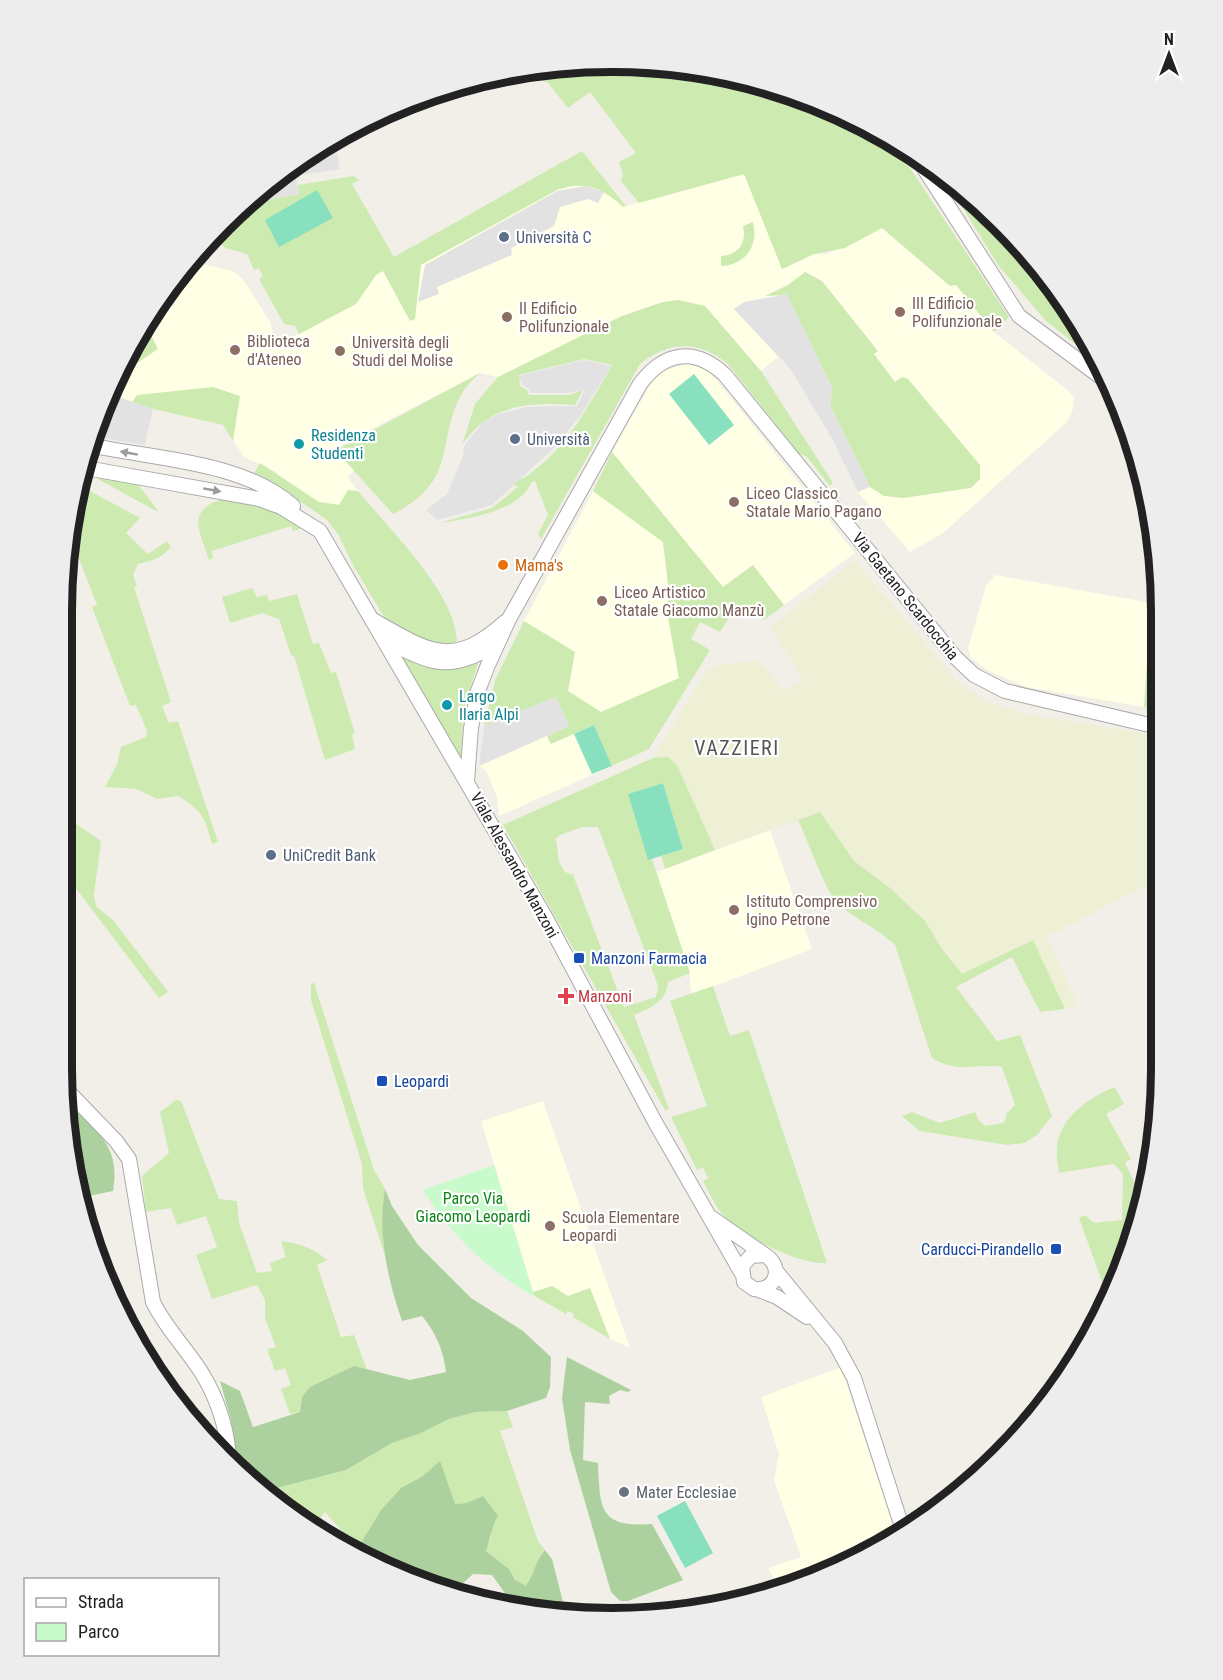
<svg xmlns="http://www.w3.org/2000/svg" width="1223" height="1680" font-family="'Roboto Condensed',sans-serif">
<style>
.education{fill:#ffffe5}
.farmland{fill:#eef0d5}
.grass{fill:#cdebb0;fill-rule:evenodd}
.forest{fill:#add19e}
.park{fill:#c8facc}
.pitch{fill:#88e0be}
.parking{fill:#e2e2e2}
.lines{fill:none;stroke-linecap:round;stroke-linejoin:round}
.minor-casing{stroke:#a9a9a9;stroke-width:16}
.minor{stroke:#fff;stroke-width:14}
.oneway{fill:#9c9c9c}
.service-dot{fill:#5c6f8a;stroke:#fff;stroke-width:2}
.education-dot{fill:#8d6e63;stroke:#fff;stroke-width:2}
.culture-dot{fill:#0f9aa8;stroke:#fff;stroke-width:2}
.food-dot{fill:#e8710a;stroke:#fff;stroke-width:2}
.transit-dot{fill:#1a4fb4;stroke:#fff;stroke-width:2}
.health-dot{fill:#e0444e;stroke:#fff;stroke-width:2}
.worship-dot{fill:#6b7280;stroke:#fff;stroke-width:2}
.labels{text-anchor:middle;stroke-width:4.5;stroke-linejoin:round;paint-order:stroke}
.service-label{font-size:16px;fill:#4e5e75;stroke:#fff;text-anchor:start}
.education-label{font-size:16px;fill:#785e54;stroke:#fff;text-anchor:start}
.culture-label{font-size:16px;fill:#0d838f;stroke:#fff;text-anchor:start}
.food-label{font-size:16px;fill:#c56008;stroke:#fff;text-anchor:start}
.street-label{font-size:16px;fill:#222;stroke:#fff}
.transit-label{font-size:16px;fill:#164399;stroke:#fff;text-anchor:start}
.health-label{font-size:16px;fill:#be3a42;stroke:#fff;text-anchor:start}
.park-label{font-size:16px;fill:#0c8416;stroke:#fff}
.worship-label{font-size:16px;fill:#5b616d;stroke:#fff;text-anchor:start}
.quarter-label{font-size:20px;letter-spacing:1.5px;fill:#555;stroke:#fff}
.rim{fill:none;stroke:#222;stroke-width:8}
</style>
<rect width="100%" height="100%" fill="#f2efe9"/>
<path class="education" d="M585,155L626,206L744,174L783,269L814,254H826L882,228L950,286L956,284L994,332L1066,389L1074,397L1073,409L1067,422L943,533L910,552L858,492L832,439L791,370L778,357L761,371L705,306L663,302L622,316L498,377L480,373L344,443L339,453L354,471L347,477L358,491H348L339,505L319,502L279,476L277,472L244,457L223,425L153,409L113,395L135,336L196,263L233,271L243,279L270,322L277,345L356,304L376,275Z
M687,364L701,367L714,377L855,553L784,605L753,565L723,587L612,452L653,380L664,370Z
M593,491L663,542L668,584V617L679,678L602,712L624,761L499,816L497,797L486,770L479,766L601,712L568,691L574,652L524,621Z
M995,575L1151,603L1144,707L1026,687L989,671L971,658L968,648L986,586Z
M770,830L812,949L693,994L690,989V973L656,872Z
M543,1101L630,1348L610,1339L590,1288L567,1296L552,1286L533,1292L481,1121Z
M841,1367L895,1531L822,1576L779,1588L768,1568L801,1557L774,1480L779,1454L761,1397Z"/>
<path class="farmland" d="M855,560L957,681L985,701L1021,713L1158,736L1159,879L1047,937L1078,1004L1065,1009L1033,940L962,975L942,949L925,921L890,888L854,861L820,812L715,850L677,765L653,758L706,671L719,664L759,661L784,691L803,679L770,628Z"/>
<path class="grass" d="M648,63L754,80L855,118L892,141L1009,317L994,332L956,285L950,286L882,228L845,248L814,254L782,269L744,174L639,203L621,181L623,174L619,162L636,153L590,92L568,108L548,83L523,70L540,66Z
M582,151L626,206L623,207C603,188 585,180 557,190L421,265L415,319L410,321L383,271L376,275L356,304L299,334L295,326L284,324L259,279L263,276L259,268L254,270L247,254L225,248L217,239L244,204L299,194L298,185L354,176L359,180L352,184L394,257Z
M941,172L1025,249L1104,367L1046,321L998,265Z
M753,222C759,245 746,265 721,266V256C738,255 747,243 743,226Z
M805,272L822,281L878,351L874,354L895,382L902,377L908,379L980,465V479L971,488L903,498L884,496L870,487L830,405L832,388L787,295L765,296L788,285Z
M678,300L705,306L761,371L833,483L830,486L806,456L799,454L728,364C698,340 669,341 640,364L541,539L538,534L548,515L535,481L531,483C519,512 466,519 439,523L492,508L518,487L469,462L474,458L522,479C564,453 588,407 612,365L584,359L519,375L520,386L527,390L529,395H569L583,390L575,405C529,402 489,404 462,445L475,404L498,377L622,316L663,302Z
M145,324L158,349L121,374L135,336Z
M480,373C475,378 468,384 464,390C434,439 461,480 393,514L339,454L340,448Z
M213,387L240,396L233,441L223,425L153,409L132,402L137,395Z
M612,452L723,587L753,565L784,605L764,620L748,605L733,612L720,632L700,622L691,639L710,650L649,749L612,766L594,725L551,744L547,736L569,726L556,697L484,726L495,680L524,621L575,652L568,691L601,712L679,678L668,617V584L663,542L593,491Z
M260,463L319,502L339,505L348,490L358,491C388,528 456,593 457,641L452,645L439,646L386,620L354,567L338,534L327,520L304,504L253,475Z
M96,478L138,484L158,511H156Z
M79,485L140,518L126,533L148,554L167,541L171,547C162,558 151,561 138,564L133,575L137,586L134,587L171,702L162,706L169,723L178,721L218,842L212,844C205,818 202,810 178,796L157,799L136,789L105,787L117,764L121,747L146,737L147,731L136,705L130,706L92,607L97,605L69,533L71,512L76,510L72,504Z
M223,499C251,499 281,511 302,528L293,531L291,526L212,551L213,558L209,560C200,532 185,510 223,499Z
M252,588L257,597L267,595L269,601L297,594L313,644L319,643L331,673L336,672L355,733L352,735L355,749L325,760L294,656L291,655L279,619L262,613L230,623L222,597Z
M1151,603L1157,604L1158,710L1144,707Z
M401,657L423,664L478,663L463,713L461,758Z
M668,757L677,765L715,850L665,869L661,856L683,849L663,783L628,794L648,859H652L690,973L668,982C667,1002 650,1008 634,1015L669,1109L665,1110L503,825L653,758ZM582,827H598L658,986L656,997L624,1007L573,875L565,872L559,862L556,839L560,835Z
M820,812L854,861L890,888L925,921L942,949L962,974L1033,940L1065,1009L1040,1012L1012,957L956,987L997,1041L1020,1035L1052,1116L1037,1135L1024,1143L1007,1145L920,1131L902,1116L912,1112L940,1123L975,1112L978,1119L985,1126L1004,1123L1007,1113L1015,1105L1002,1067C974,1063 958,1074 932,1058L895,945C877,927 852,919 835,900C824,887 807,838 798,820Z
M62,814L101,841L94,895L96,906L113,920L166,989L168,992L159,998L62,870Z
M311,983H314L374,1170L385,1189L383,1203L386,1259L363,1188L362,1164L311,1000Z
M713,986L730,1036L749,1030L827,1263C800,1266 740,1235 722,1214C714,1204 709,1192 703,1181L708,1178L703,1167L697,1170L671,1117L707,1106L670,1001Z
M1115,1087L1124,1104L1106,1114L1131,1159L1125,1163L1137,1187L1147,1182L1143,1211L1109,1301L1079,1218L1085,1215L1094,1223L1122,1220L1123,1174L1114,1164L1059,1173C1058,1165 1056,1157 1057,1149C1058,1119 1089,1097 1115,1087Z
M176,1100L181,1101L219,1199L237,1201L239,1223L257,1273L272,1271L270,1263L286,1257L281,1241C299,1243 313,1248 327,1260L317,1265L341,1337L354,1335L367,1370L354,1366L302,1397L300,1412L290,1414L281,1389L291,1385L285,1368L275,1371L267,1349L276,1347L265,1318V1300L257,1285L212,1299L196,1255L217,1247L206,1216L177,1225L171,1208L146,1212L142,1176L169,1153L160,1112Z
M552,1286L568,1296L590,1288L610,1339L573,1317L574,1314L568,1311L566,1314L534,1296L533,1292Z
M507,1411L513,1427L500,1431L538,1541L545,1550C535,1561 534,1575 526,1587L515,1580L509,1569L486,1551L491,1537V1526L467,1503L455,1504L423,1476C385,1496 379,1515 358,1549L325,1512L314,1525L268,1495L269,1490L346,1470L392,1443L421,1433L449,1419L476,1412Z"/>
<path class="forest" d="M69,1104C97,1132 121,1146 113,1191L79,1198L66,1106Z
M385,1189L392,1206L418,1245L471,1298L523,1331L551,1357L550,1387L546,1398L507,1411L476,1412L449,1419L421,1433L392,1443L346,1470L269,1490L268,1495L249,1482L238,1470L231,1420L220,1381L240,1391L253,1427L300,1412L302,1397L310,1387L354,1366L410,1380L446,1372C443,1349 436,1333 422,1316L402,1321C388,1281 377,1232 385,1189Z
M567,1357L631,1390L628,1392L620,1390L609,1396L610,1404L585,1402L583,1460L598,1463C600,1509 599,1528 652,1524L683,1580L628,1601H620L611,1592L570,1450L562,1398Z
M440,1461L455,1504L467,1503L483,1496L498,1516C491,1527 491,1538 486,1551L509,1569L515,1580L526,1586C534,1575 535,1561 545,1550L552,1559L565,1610L563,1614H539L514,1606L492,1575L473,1574L457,1589L369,1562L355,1553L381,1510L401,1488L423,1476Z"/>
<path class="park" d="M494,1165L533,1292L534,1296C486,1269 453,1237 423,1190Z"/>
<path class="pitch" d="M317,190L333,218L279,247L265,220Z
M694,374L734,425L709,445L669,394Z
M594,725L612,766L592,774L574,734Z
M663,783L683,849L648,860L628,794Z
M685,1501L713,1553L685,1568L657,1516Z"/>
<path class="parking" d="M336,147L340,169L296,176L299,194L244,204L316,150Z
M586,186L604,192L598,203L588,199L560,207L554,226L511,248L512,255L437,287L439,294L418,302L425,265L557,191Z
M787,294L832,388L830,405L870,487L858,492L832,439L791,370L734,309L744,302Z
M584,360L611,366L581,415L554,448L492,505L437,520L426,510L447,494L463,456L464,446L484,421L499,414L527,407L577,406L585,390L569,393H530L528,388L522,385L519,376Z
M113,395L153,409L145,445L97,437Z
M556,697L569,726L479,766L484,726Z"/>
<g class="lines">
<g class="minor-casing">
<path id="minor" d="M916,156L1019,316L1110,384
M94,446C156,459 244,462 293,506
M86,468L259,499L281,507L320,531L547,920L655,1122L741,1272
M373,620C428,651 452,670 505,622
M385,640C433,665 449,673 498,643
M467,781L471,728L478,691L488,665L509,619L640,384C664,352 694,346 725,375L955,657L974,675L1005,691L1158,727
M64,1087L116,1141L129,1159L153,1302C166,1329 188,1350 203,1375C218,1400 228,1431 229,1460
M712,1218L768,1257C783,1270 775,1291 754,1289L744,1282L742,1266L751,1256L765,1255
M776,1271L835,1343L854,1378L902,1527
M759,1290L777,1297L807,1317"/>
</g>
<use href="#minor" class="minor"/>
</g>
<defs><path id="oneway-solid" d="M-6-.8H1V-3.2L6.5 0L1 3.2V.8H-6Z" transform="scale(1.5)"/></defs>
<g class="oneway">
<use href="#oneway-solid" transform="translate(129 453) rotate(-170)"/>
<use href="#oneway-solid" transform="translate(212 490) rotate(10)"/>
</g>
<g class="service-dot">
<circle cx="504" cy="237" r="6"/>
<circle cx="515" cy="439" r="6"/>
<circle cx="271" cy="855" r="6"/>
</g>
<g class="education-dot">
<circle cx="900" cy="312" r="6"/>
<circle cx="507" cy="317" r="6"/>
<circle cx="235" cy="350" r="6"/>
<circle cx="340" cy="351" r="6"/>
<circle cx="734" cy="502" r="6"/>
<circle cx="602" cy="601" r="6"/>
<circle cx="734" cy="910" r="6"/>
<circle cx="550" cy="1226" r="6"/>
</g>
<g class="culture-dot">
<circle cx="299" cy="444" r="6"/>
<circle cx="447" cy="705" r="6"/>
</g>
<circle class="food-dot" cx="503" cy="565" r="6"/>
<g class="transit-dot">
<rect x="573" y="952" width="12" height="12" rx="3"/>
<rect x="376" y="1075" width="12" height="12" rx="3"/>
<rect x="1050" y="1243" width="12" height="12" rx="3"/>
</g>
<path class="health-dot" d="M563 987h6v6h6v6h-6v6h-6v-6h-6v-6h6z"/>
<circle class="worship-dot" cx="624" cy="1492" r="6"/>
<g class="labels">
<g class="service-label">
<text x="516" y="243">Università C</text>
<text x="527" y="445">Università</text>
<text x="283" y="861">UniCredit Bank</text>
</g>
<g class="education-label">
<text x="912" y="309">III Edificio<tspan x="912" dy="18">Polifunzionale</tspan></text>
<text x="519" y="314">II Edificio<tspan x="519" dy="18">Polifunzionale</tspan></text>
<text x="247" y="347">Biblioteca<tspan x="247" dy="18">d'Ateneo</tspan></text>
<text x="352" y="348">Università degli<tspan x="352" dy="18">Studi del Molise</tspan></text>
<text x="746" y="499">Liceo Classico<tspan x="746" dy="18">Statale Mario Pagano</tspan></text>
<text x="614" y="598">Liceo Artistico<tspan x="614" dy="18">Statale Giacomo Manzù</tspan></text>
<text x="746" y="907">Istituto Comprensivo<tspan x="746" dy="18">Igino Petrone</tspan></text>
<text x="562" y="1223">Scuola Elementare<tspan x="562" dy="18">Leopardi</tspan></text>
</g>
<g class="culture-label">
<text x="311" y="441">Residenza<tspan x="311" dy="18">Studenti</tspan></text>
<text x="459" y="702">Largo<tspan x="459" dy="18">Ilaria Alpi</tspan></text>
</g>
<g class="food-label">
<text x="515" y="571">Mama's</text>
</g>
<g class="street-label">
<text transform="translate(906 596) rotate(51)" y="6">Via Gaetano Scardocchia</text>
<text transform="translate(515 865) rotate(61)" y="6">Viale Alessandro Manzoni</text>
</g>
<g class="transit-label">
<text x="591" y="964">Manzoni Farmacia</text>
<text x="394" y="1087">Leopardi</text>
<text x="1044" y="1255" text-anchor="end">Carducci-Pirandello</text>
</g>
<g class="health-label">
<text x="578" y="1002">Manzoni</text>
</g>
<g class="park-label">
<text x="473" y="1204">Parco Via<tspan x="473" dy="18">Giacomo Leopardi</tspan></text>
</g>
<g class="worship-label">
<text x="636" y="1498">Mater Ecclesiae</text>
</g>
<g class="quarter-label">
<text x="737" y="755">VAZZIERI</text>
</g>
</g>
<path d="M0 0H1223V1680H0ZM611 72H612A539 539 0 0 1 1151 611V1069A539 539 0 0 1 612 1608H611A539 539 0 0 1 72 1069V611A539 539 0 0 1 611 72Z" fill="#ededed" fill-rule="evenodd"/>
<path class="rim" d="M611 72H612A539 539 0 0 1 1151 611V1069A539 539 0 0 1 612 1608H611A539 539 0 0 1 72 1069V611A539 539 0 0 1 611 72Z"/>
<rect x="24" y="1578" width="195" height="78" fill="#ffffff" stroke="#a7a7a7" stroke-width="1.5"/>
<rect x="36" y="1598" width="30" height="9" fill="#ffffff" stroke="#a7a7a7" stroke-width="1.5"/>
<text x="78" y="1608" font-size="18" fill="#222222">Strada</text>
<rect x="36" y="1623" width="30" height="18" fill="#c8facc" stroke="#a7a7a7" stroke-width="1.5"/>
<text x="78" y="1638" font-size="18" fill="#222222">Parco</text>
<g transform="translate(1169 54)" stroke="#ffffff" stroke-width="4.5" paint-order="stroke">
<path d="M0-4.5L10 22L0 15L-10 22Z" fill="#222222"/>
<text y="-9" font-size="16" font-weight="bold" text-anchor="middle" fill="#222222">N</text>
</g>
</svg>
